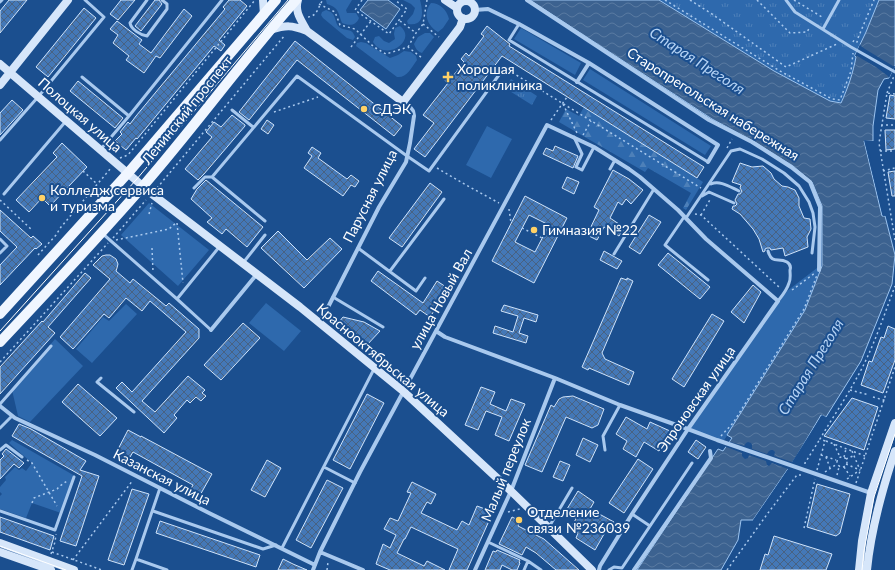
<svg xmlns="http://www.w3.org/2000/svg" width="895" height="570" font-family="Lato,sans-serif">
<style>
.grass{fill:#2e69ad}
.forest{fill:url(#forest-firs)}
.park{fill:url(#park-tufts)}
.water{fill:url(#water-waves);stroke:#9cc4f0}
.pier{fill:#1b4f8f}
.building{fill:url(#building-cross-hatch);stroke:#cfe3fa;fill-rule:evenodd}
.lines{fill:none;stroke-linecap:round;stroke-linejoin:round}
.path{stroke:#a9c9ee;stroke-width:1.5;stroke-dasharray:2 3;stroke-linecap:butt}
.lane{stroke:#a9c9ee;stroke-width:3}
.street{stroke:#a9c9ee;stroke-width:4}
.secondary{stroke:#d6e6fa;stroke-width:8}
.primary{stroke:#f0f6ff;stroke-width:10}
.tram{stroke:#fff;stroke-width:1}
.poi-dot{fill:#ffd166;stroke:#1b4f8f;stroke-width:1.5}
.labels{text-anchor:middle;stroke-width:4;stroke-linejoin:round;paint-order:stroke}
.poi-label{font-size:14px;fill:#fff;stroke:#1b4f8f;text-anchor:start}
.street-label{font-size:14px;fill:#fff;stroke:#1b4f8f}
.water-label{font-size:15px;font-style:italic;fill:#b5d3f5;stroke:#1b4f8f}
</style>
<defs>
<pattern id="forest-firs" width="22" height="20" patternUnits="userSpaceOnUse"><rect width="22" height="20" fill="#2e69ad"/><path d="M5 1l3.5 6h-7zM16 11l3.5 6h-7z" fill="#4d80b9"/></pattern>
<pattern id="park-tufts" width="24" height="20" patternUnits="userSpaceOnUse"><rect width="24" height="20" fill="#2e69ad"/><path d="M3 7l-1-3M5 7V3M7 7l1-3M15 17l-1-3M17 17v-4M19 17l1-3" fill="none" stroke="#4d80b9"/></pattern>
<pattern id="water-waves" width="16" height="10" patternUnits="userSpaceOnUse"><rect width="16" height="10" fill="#3c6290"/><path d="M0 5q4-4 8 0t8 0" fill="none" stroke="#597aa1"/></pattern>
<pattern id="building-cross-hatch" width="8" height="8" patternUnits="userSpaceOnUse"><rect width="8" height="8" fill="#4478b7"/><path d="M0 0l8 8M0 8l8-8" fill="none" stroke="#486282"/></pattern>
</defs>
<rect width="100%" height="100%" fill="#1b4f8f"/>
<path class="grass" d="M326,0H352L346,10L347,13H356L359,18C356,26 349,26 342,23C338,12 339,8 327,4Z
M403,0H420C423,11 425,27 408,24L407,21L413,14L415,8L411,4Z
M431,3C440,3 447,10 449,19L443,28L438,32C428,26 422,14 431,3Z
M326,10C326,10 331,12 332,13C336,17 335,23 339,27C346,32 352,27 355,37L353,40L347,38L323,18L321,15L322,12Z
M400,26C418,40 386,63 373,42L375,37L379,36L384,41L389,43L395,39L394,34L395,28Z
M521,28L581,63L575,75L514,39Z
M425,33H430L434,37L422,53C417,51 416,49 414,44L418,37Z
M361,42L366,43L390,58L398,55L404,51L411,52L416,56L417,60C411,68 407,78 397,77L356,46L357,43Z
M590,69L711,146L705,155L583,80Z
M487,126L512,139L491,178L466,165Z
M149,203L209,250L178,286L121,235Z
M822,266L805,310L723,442L688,429L787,291L817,268Z
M266,303L301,331L284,351L249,323Z
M126,304L137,314L92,363L76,349L103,317L109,321Z
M55,339L83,366L30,422L18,416L12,390Z
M12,440L75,476L61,513L32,503L26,518L0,509V496L2,494L0,492V487L6,480L5,477L15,467L19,470L22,468L26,471L32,463L9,443Z"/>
<path class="forest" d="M584,107L703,182L686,210L683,208L691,193L648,168L645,172L559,122L566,109L579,116Z"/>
<path class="park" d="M659,0H879L866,32L855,55L856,56C853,73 848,88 841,103L830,101L774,71Z
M511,79L537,96L532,105L505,88Z"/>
<path class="water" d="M368,0H388L400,9L386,29L360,10Z
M530,0H659L774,71L830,101L841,103C848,88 853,73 856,57L855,56V55L866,32L879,0H895V65L889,78L884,79L878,90L873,126V141H864L882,216H885L895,255L892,284L861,361L826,417L821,415L796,457L753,520H741L738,540L721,570H637L718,449L723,451L732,438L727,435L805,310L822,266V206L812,182L793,166L753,141L712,119Z"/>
<path class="pier" d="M860,44L861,46L865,49L893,66H895L889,78L888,76L876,67L857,56H855Z
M864,140L873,141V143H867L885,216H883Z
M822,415L826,417L825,419L822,418L798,459L755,520H753L788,469L772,463L769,466L767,465L766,461L749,455L748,458L745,459L742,456V453L724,446L727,441L744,446L746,443L748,442L751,443L752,445V449L767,454L769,451L771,450H773L775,452L774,456L792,462Z"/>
<path class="building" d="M9,0H27L0,33V11Z
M121,0H135L118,20L110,14Z
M155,0H159L162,4L141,31L135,26Z
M229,0H240L247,6L219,40L225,45L221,51L214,46L137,139L136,138L126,150L115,141L122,134L120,132L128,122L130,124L136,116L225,9L223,7Z
M84,8L96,18L48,77L36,67Z
M184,9L192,16L160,58L156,56L144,73L126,60L129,56L113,43L118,35L110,29L117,21L142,40L139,44L151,53Z
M487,26L506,41L510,44L509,46L704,167L697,178L502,56L425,157L414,149L434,123L423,115L448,83L445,81L450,74L453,76L464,62L461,59L466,53L469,56L484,36L481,34Z
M295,41L402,126L394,136L297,60L249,120L239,112Z
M78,81L123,118L115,128L70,91Z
M890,95L895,96V119L886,118Z
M12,100L23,110L0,135V113Z
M232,115L245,125V126L204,174L198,180L185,169L212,137L206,132L214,122L221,127Z
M267,120L274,125L268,134L261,129Z
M885,130H895V149L886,150Z
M62,143L87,167L50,206L42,198L29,212L16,200L57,157L53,153Z
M555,146L578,156L573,168L543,154L546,148L553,151Z
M312,147L321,153L318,158L347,179L351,175L359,181L355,187L351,185L343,196L304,168L312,156L308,153Z
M740,163L752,167L763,166L771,173L774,179L782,186L788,187L795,190L799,198V206L804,218L810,219L811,229L807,237L808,247L785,256L783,248L771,250L770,248H767L765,249V251L763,252L759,239L753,229L740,214L732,209L733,206H735L737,204L735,200L738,194H740L742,191L740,188L741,185L732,182Z
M613,170L629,179L643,190L631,204L626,199L622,205L618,202L610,218L625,228L619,236L604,227L597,240L587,235L599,210L594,207Z
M895,171V196H892L888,172Z
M567,177L579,182L574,194L562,188Z
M206,180L263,227L247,247L226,229L222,234L207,222L212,218L191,199L197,189Z
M430,183L442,192L402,247L389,238Z
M525,196L567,218L534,283L492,261ZM529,215L549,225L535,252L515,242Z
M0,210L31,238L33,236L42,244L36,249L35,248L0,285V265L17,247L0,231Z
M649,215L661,222L640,254L629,247Z
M278,231L307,260L330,238L342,249L304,288L261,248Z
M604,251L622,261L617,269L600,260Z
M668,253L710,287L700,299L658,265Z
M106,255H110L116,259L118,264L117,268L116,271L130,283L133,279L166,306L169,303L199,329V338L142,401L155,412L188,376L205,390L202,393L206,396L201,401L196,397L190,403L187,400L174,415L177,418L164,433L116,388L122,382L132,392L186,332L150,301L142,311L126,298L109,318L104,314L73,349L60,337L110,279L93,265L102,256Z
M378,271L423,303L437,281L449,289L430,317L420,310L416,315L371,281Z
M85,273L91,278L48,327L55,333L0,394V367L42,321L43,322Z
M621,278L627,280V278L633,281L602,353L605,359L634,372L629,385L589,368L588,370L582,367Z
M753,285L761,292L744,323L731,312Z
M504,305L538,315L536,322L524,318L519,333L528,336L526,343L493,333L495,326L513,332L518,316L501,311Z
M712,314L724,321L684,387L672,379Z
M343,317L364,322L380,331L366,346L339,322Z
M243,323L260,338L221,380L204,365Z
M888,326L895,329V360L883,393L861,385L869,361L872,362L881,337L884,338Z
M78,384L117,418L100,436L62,402Z
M481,387L495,392L490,404L506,411L511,399L525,404L509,441L495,435L502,417L486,411L478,430L465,425Z
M367,394L384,403L350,469L333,460Z
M573,396L604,409L598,425L592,428L566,417L542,472L525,465L551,405L554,407L559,399L563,397Z
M852,398L878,407L864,450L824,436Z
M626,417L647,429L650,422L670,431L659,451L644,442L636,457L623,449L627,441L616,434Z
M19,424L31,429L86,461L80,470L99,476L76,546L60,541L82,476L12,436Z
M128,430L141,437V436L212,474L199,497L189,492L193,485L133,452L127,462L115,455Z
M583,438L598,445L590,462L576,455Z
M696,440L706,447L698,459L688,452Z
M6,449L24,463L19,468L14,464L0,479V460L4,456L2,454Z
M638,459L653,469L624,513L609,503Z
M267,460L281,468L265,497L251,490Z
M560,461L570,465L563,481L553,477Z
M327,480L343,488L311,548L296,540Z
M412,482L436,494L431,504L427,502L421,513L457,530L462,521L469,525L477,506L493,512L467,570H449L458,549L411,527L405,539H404L397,553L424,566L427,561L445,570H390L376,564L383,544L390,548L396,535L384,529L390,518L398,521L411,493L407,492Z
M817,484L850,494L840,533L836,536L807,527Z
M132,489L149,494L124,565L108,560Z
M578,491L594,502L590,509L614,522L610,529L608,527L595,550L576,538L578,533L570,528L576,519L572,516L573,513L567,509Z
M0,517L54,536L50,550L0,532Z
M512,517L520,521L518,526L544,539L579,570H556L536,553L526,547L522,555L499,544Z
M160,521L260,555L256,567L156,533Z
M774,536L832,554L826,570H760L765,554L768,555Z
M497,550L520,560L519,562L520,563L517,570H512L502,565L500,570H485L493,551L496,552Z
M283,559L293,564L307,570H278Z"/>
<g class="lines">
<path class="path" d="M362,0L355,10L389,34L407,9L395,0
M665,0L780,71L832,99L840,100L851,71L853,53
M690,0L712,14L786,67L837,44
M757,0L790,33L807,32L810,27
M794,0L822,17H824
M319,4L335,12L340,25L355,29L374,47L386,54L408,47L422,58
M308,17C318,16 318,6 323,0
M400,21L416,33
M423,24L439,37
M853,42L854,40L857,42L858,38L874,0
M351,47L371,21
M408,47L416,33L423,24L427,0
M508,70L701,188
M887,93L894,76
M895,94L887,93L879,143L895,240
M563,104L577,133
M274,112L318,97
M551,120L567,97
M881,125H895
M583,135L591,121
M727,148L732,139
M880,151H895
M120,158L128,155L255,0
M437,168L466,185L499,203
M83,171L97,184
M883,171L895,168
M157,188L285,35
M0,200L32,230
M509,209L511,223
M149,214L152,203
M695,214L701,215L780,288
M701,215L711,198
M177,223L183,283
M522,228L542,238
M113,238L146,200
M116,240L169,229L177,222
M152,248L153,272
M38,255L56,235L61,227L111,168
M792,290L815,273
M0,362L108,243
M850,390L869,395
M873,397L887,401
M721,436L733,423L804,309L817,275
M826,441L865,456
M834,444L840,457
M852,451L860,470
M821,455L836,460
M837 462a5 5 0 1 1 10 0a5 5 0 1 1-10 0Z
M826,457L830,468
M844,457L846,449
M846,459L853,456
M27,460L32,463L57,506
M805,464V463L820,439
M846,464L860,470
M844,467L850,476
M817,470L825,441L820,439C831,420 844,401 855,381C872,352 883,318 895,286
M825,472L837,464
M837,475L839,467
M847,479L860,470
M856,483L895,367
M32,503L34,498L57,489L60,486L67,481
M508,512L520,509
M804,528L815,479
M52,552L102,570
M51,554L55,542L56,534
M73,560L133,480
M327,570L328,562
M727,570L768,513L797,475H801"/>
<path class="lane" d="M147,0L130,23C131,29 140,35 147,36L167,9V4L162,0
M469,0V1
M786,0L795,12L851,47L895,72
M0,2L2,0
M519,24L509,40L708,162
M823,29L839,0
M82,77L129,116
M232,110L253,127
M574,137L582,154L576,167L582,170L594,147
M0,140L38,97L104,17L85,0
M101,149L129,116L222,0
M610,169L615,160
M711,184C720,180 730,187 739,191
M194,188L205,177H212
M4,194L66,121
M702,196L709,192L734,203
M684,217L665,245L708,280
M686,218L731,151L740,149L762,159L784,173L799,186L809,202L813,213L815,227L812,253
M265,221L212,177L297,76L407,156L429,171L504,68
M103,234L177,299L211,330
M0,239L7,246L0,253
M358,248L416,291L425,278
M768,251C772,265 778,257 787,262C790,264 791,267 790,270C790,274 791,279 789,283C787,290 782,296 778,301
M614,254L654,189
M243,263L265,235
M390,271L444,199
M333,297L383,327
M177,299L220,246
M101,378L97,382L134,412
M0,404L51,346
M0,428L12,416
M0,450L6,445L22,457
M605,450L603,436L620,405
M324,467L355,483
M160,488L136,559L167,570
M0,511L55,530L74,477
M153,511L263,549L276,545
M632,514L650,526
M549,527L572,488
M488,542L528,561L524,570
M282,548L374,369
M528,561L541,570
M132,570L136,559
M609,570L614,567L622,568L692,463"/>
<path class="street" d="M527,0L709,120L752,142L791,167L810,182L820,207L819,270
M475,10L488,9L519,24L589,63L718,145L708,162
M577,82L589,63
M320,323L379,207L406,162L410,143L414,116L413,111L410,107L403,102
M211,330L257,274
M436,331L445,337L555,378L620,405L685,428L717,440L871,493
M0,406L15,418L95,455L209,513L315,565
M320,552L363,570
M313,570L320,552L360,472L547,125L594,147L629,169L640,177L678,210L706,239L778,301L688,429L632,514L600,566L599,570
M475,570L511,491L555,378
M634,570L711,458L710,451"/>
<path class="secondary" d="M263,0L264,15
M298,0C294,12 302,21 307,31
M445,0L457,8
M457 10a9 9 0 1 1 18 0a9 9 0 1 1-18 0Z
M270,30C287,25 291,25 307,31L403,102L460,27L463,18
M0,64L152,194L300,307L403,391L511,491L592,570
M0,85L68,0
M0,543L74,570
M0,552L51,570
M859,570L862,541L871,493L895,423
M867,570C871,529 882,490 895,451"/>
<path class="primary" d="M0,314L128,173L276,0
M0,342C49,290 97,239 144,185C196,125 243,60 296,0"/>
<path class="tram" d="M0,331L136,180L288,0
M0,546L66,570
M862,570L864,551L874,497L895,434"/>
</g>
<g class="poi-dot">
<path d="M446 71h4v4h4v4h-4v4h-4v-4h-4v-4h4z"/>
<circle cx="364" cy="109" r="4"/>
<circle cx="42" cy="198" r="4"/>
<circle cx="534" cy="230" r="4"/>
<circle cx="519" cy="520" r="4"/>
</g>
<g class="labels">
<g class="poi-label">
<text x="457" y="74">Хорошая<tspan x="457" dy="16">поликлиника</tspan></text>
<text x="372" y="114">СДЭК</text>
<text x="50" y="195">Колледж сервиса<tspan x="50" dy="16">и туризма</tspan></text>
<text x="542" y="235">Гимназия №22</text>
<text x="527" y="517">Отделение<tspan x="527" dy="16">связи №236039</tspan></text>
</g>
<g class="street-label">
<text transform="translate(713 104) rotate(32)" y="5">Старопрегольская набережная</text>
<text transform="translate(187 110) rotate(-51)" y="5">Ленинский проспект</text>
<text transform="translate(80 115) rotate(41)" y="5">Полоцкая улица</text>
<text transform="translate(370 196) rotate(-63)" y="5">Парусная улица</text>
<text transform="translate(441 299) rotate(-61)" y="5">улица Новый Вал</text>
<text transform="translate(383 360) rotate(40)" y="5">Краснооктябрьская улица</text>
<text transform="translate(696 399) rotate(-55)" y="5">Эпроновская улица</text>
<text transform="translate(506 470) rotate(-68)" y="5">Малый переулок</text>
<text transform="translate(162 477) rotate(27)" y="5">Казанская улица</text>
</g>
<g class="water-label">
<text transform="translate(697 61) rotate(33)" y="5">Старая Преголя</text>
<text transform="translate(811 367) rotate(-58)" y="5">Старая Преголя</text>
</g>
</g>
</svg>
